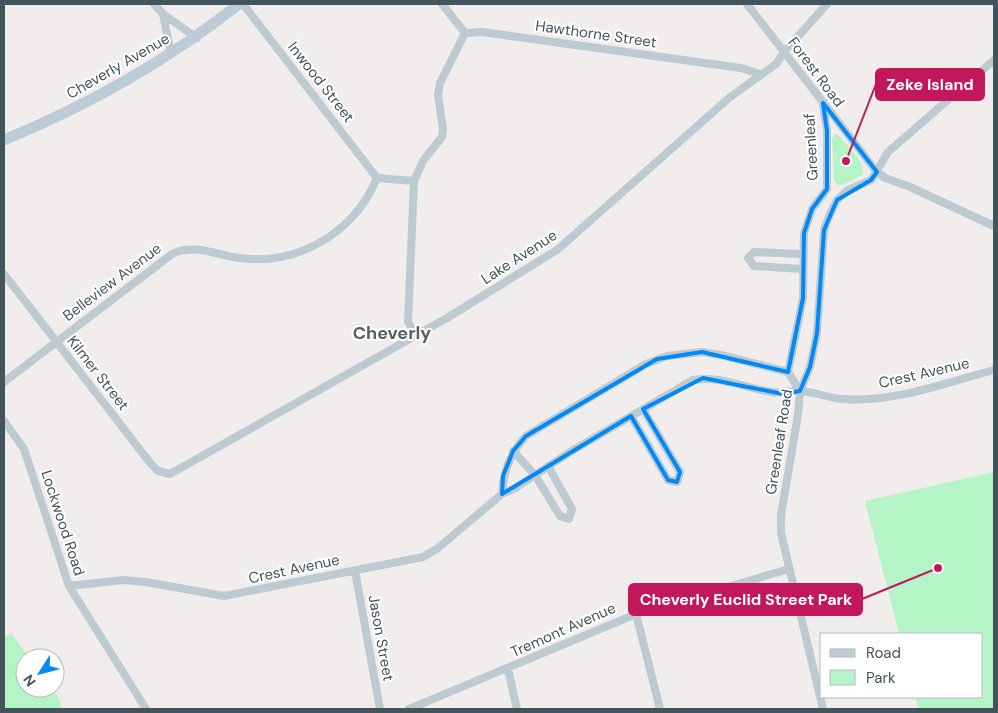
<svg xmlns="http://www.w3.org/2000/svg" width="998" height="713" font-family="'DM Sans',sans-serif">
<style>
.green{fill:#b5f4c6}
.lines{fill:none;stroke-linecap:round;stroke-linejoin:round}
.street{stroke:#bccad2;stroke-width:8}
.secondary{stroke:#bbccd7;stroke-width:11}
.marked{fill:none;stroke:#0388f5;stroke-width:4;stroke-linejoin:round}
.labels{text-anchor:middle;stroke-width:4;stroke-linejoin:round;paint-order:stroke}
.street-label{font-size:15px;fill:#43545d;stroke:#fff}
.quarter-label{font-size:18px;font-weight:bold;fill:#595f63;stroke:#fff}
.leader{fill:none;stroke:#c2185b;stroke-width:2}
.callout-dot{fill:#c2185b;stroke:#fff;stroke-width:2}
.callout{fill:#c2185b;stroke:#c2185b;stroke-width:2}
.callout-label{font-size:16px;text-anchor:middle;font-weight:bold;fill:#fff}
</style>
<rect width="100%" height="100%" fill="#f1eded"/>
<path class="green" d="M835,134L838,135C847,145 866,162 863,175L839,186L834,181L832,139Z
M994,472V709H919L915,697H982V634H899L865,501Z
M12,634L29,658H25V688H51L58,697L62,709H4V637Z"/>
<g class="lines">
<path class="street" d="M154,4L163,14L197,38
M243,4L377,178
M442,4L465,33
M747,4L877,172L885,178L908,186L994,226
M163,14L171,54
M465,33L482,32L741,68L760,74
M823,105L827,131V189
M377,178L414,181
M802,254L754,252L748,258L754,266L802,269
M4,274L151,464L158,471L170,474L447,318L557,250L729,98L776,64L784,52L827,4
M416,335L408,322L414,181L423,161L442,137L443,129L438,95L440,83L465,33
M788,372L803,298L804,233L812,209L827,189
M4,382L172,254C193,243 217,255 239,258C298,266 354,233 377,178
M631,416L668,480L677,482L680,472L643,409
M4,421L24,449L69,586L146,709
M513,451L535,475L560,516L569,519L572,509L548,466
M502,494C503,471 510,453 526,436L646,364L667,356L702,352L721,355L788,372L800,391
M355,571L380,709
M69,586L123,580L146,582L224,596L423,557L438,548L502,494L514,489L570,452L693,380C719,375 745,388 771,392C782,394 791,390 801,391C815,392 828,398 842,399C893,403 945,383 994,370
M636,614L660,709
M508,669L517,709
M409,709L636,614L789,569
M823,709L781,533V515L798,415L800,391L810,367L817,333L824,230L830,214L837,200L848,190L871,180L888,152L994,60"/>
<path class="secondary" d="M4,140C89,105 167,61 239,4"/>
</g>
<path class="marked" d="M823,103L877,172L871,180L837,200L824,230L817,333L810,367L800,391L783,394L703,378L643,409L680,472L677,482L668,480L631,416L502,494L503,476L513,451L526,436L657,359L702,352L788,372L803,298L804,233L812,209L827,189V131Z"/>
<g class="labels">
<g class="street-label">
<text transform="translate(596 34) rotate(8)" y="5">Hawthorne Street</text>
<text transform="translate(118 66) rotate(-30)" y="5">Cheverly Avenue</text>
<text transform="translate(816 72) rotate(53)" y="5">Forest Road</text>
<text transform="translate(321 82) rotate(52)" y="5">Inwood Street</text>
<text transform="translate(811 147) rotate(-93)" y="5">Greenleaf</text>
<text transform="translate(519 257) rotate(-33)" y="5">Lake Avenue</text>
<text transform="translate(112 282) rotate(-37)" y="5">Belleview Avenue</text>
<text transform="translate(98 373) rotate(52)" y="5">Kilmer Street</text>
<text transform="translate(924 373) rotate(-13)" y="5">Crest Avenue</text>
<text transform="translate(779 442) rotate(-81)" y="5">Greenleaf Road</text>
<text transform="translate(63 523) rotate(72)" y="5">Lockwood Road</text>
<text transform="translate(294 569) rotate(-12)" y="5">Crest Avenue</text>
<text transform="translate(563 630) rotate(-24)" y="5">Tremont Avenue</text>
<text transform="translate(381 638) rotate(80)" y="5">Jason Street</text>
</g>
<g class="quarter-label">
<text x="392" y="339">Cheverly</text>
</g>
</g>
<path class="leader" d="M846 161L876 84M938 568L862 599"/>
<g class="callout-dot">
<circle cx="846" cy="161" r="5"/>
<circle cx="938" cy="568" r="5"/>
</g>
<g class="callout">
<rect x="876" y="69" width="108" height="31" rx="5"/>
<rect x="629" y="584" width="233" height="31" rx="5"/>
</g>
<g class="callout-label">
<text x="930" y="90">Zeke Island</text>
<text x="746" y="605">Cheverly Euclid Street Park</text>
</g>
<rect width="998" height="713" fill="none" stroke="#43545d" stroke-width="10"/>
<rect x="820" y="633" width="162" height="65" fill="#ffffff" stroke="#b4bbbe"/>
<rect x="830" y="649" width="25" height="8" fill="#bbccd7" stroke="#b4bbbe"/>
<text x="866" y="658" font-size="15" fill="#43545d">Road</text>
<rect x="830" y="670" width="25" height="15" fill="#b5f4c6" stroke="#b4bbbe"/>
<text x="866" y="683" font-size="15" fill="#43545d">Park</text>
<g transform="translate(40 673) rotate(234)"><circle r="24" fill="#ffffff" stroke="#b4bbbe"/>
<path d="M0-4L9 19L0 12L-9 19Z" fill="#0388f5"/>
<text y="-8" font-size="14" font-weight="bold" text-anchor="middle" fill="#43545d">N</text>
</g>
</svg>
